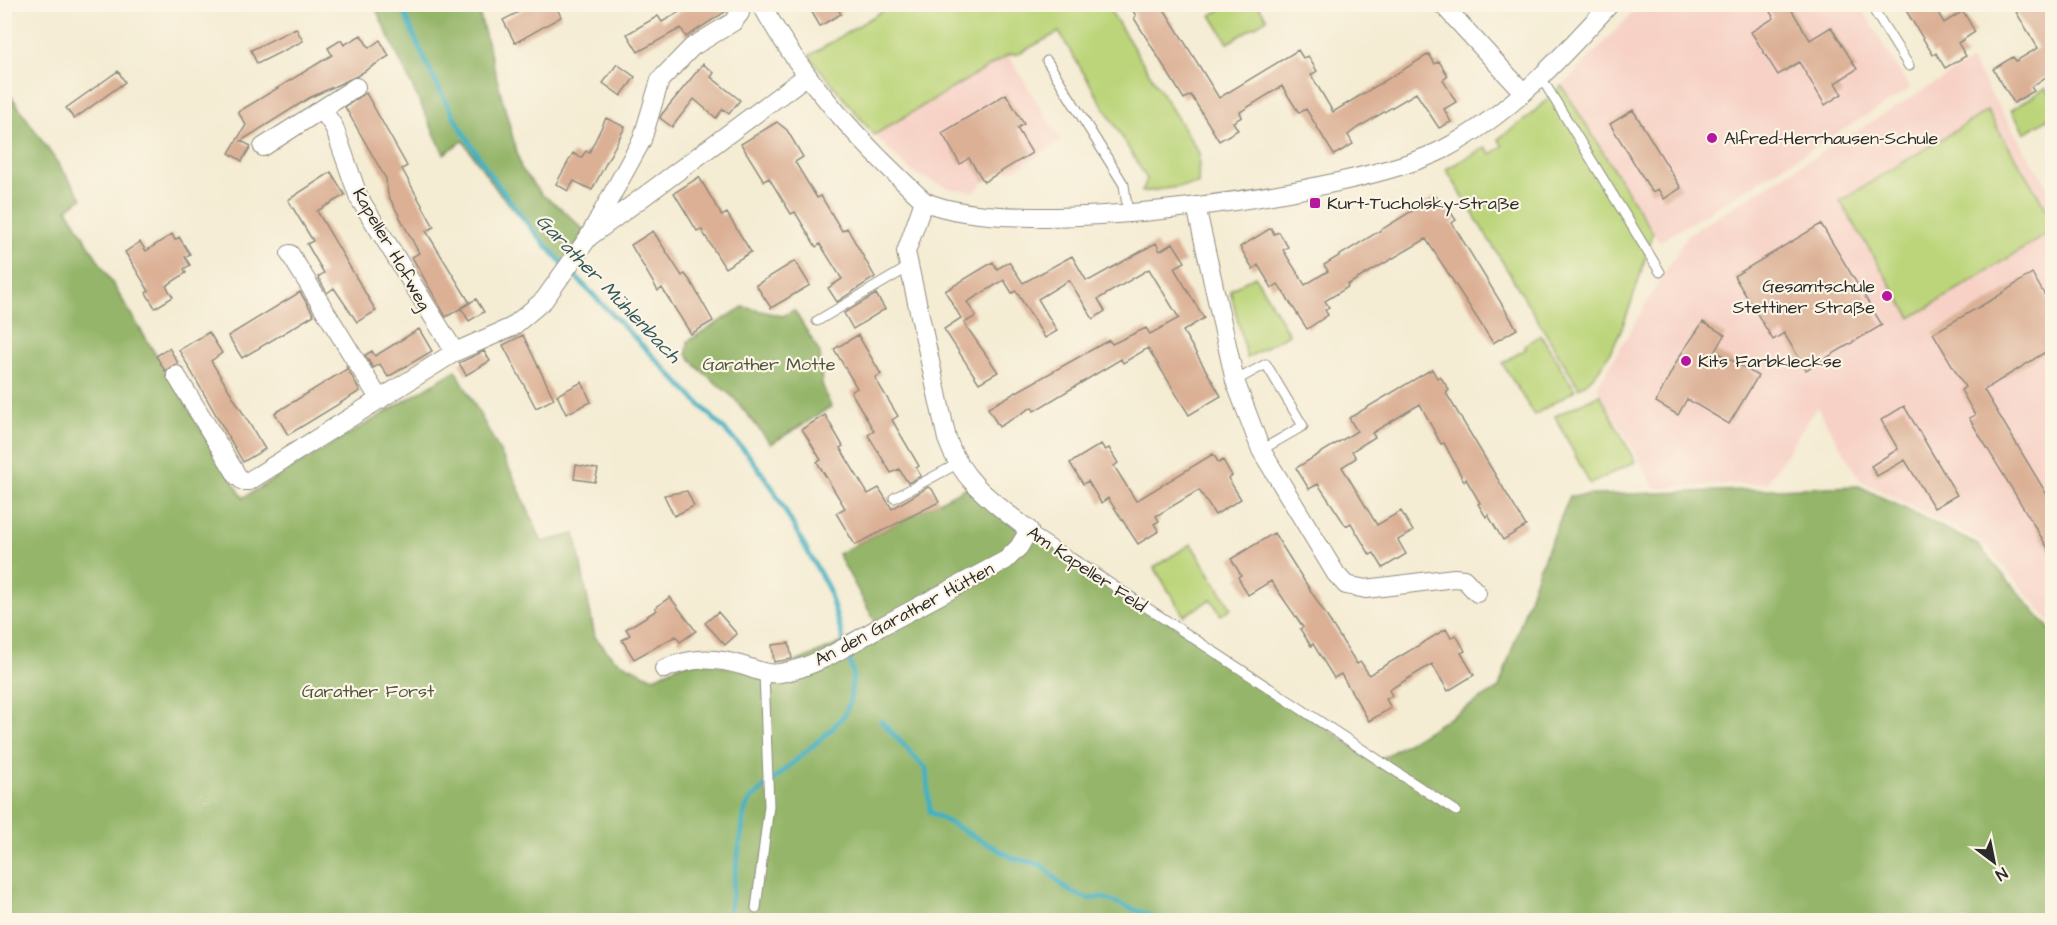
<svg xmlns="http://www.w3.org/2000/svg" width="2057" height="925" font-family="'Architects Daughter',sans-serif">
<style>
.built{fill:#f7d1c6}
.green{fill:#bcd57a;stroke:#748052;stroke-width:1.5}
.forest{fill:#95b66a;stroke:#60704a;stroke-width:1.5}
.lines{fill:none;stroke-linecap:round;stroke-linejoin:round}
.stream{stroke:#43b0c1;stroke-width:5}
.building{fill:#dbb095}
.service-casing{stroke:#908c7f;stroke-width:11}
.minor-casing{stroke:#908c7f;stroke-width:20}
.service{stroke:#fff;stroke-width:9}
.minor{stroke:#fff;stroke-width:18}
.poi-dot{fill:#b5179e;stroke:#fcf5e5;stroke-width:2}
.labels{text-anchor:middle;stroke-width:4.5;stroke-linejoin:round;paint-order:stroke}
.poi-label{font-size:18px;fill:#2b2b2b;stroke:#fcf5e5;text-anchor:start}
.street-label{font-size:18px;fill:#2b2b2b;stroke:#fcf5e5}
.park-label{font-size:18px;fill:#4f563f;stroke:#fcf5e5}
.water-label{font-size:20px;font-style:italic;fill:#335a60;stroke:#fcf5e5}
</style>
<rect width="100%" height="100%" fill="#fcf5e5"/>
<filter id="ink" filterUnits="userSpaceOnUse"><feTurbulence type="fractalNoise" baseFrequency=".0167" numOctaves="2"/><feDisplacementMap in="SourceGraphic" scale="12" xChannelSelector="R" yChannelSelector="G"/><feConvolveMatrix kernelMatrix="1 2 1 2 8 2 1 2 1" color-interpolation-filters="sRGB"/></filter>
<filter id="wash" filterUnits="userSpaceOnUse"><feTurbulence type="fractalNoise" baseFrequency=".008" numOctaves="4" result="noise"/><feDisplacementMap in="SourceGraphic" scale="24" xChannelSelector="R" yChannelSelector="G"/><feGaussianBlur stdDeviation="1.35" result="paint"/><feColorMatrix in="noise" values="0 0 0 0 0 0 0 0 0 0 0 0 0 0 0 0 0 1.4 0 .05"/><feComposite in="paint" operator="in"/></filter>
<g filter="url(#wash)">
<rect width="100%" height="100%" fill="#f4ecd3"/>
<path class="built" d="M1859,4L1910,89L1659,242L1562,86L1640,5Z
M1008,55L1061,141L1017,168L1006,172L1004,169L984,182L975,192L948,188L913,173L874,135Z
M1971,61L2052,194V624L1982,541L1861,481L1817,407L1767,483L1655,488L1597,387L1687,235Z"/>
<path class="green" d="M892,5H1107L1199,153L1198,184L1142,192L1147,179L1059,32L1018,54L1008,55L874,135L809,56Z
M1229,5H1258L1267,19L1228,43L1211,15Z
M1562,86L1653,233C1639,276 1619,365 1579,388L1446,169L1486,147L1491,154L1503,146L1498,139L1527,118Z
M2046,88L2052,97V116L2025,133L2011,110Z
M1987,111L2052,218V231L1911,318L1840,201Z
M1255,276L1289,334L1247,358L1230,290Z
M1541,335L1575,390L1534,415L1502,363L1526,349L1524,345Z
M1600,394L1635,462L1590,484L1555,416Z
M1191,544L1231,608L1221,615L1211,599L1184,616L1154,567Z"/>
<path class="forest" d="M374,5H477L521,168L541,194L561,208L586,232L564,267L497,190L463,141L444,154Z
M4,86L82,198L67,209L243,498L456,370L514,478L542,542L575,534L595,637L614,659L653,678L680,665L698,661L766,675L878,627L838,554L969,486L1376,762L1499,688L1538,572L1570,496L1859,486L1978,545L2052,632V920H5Z
M743,307L783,316L794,310L820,353L822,384L831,407L771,444L734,398L697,367L687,354L688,341Z"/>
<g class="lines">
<path class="stream" d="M401,4C439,103 491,188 564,265
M570,271L747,453L772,487L828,588L853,673L850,701L846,713L831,730L751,799L745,810L728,920
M881,721L926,769L930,812L1013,858L1042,865L1066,889L1088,899L1101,897L1152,916L1157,920"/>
</g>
<g id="blocks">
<path class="building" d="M534,4H555L561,17L515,43L503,20Z
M693,4H725L728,10L686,37L681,28L638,52L627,34L658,16L662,22Z
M807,4H835L841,14L820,26Z
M1129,4H1161L1219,98L1298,50L1303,58L1308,56L1317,71L1311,75L1333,112L1429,54L1435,64L1439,61L1448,76L1443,80L1456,102L1444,109L1451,122L1439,128L1416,93L1357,128L1348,135L1353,144L1334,155L1306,109L1299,113L1282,86L1240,112L1242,117L1233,122L1238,130L1219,141L1191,95L1184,99L1134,18L1136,16Z
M1765,4H1788L1810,40L1831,27L1857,69L1835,83L1842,94L1825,105L1799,62L1778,75L1751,32L1774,18Z
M1902,4H1933L1944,23L1963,11L1975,32L1958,43L1966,56L1945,68L1936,53L1933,55Z
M2028,4H2052V73L2031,87L2034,91L2014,103L1993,69L2013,57L2016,61L2038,48L2016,12Z
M296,28L303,41L257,64L251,50Z
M361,35L369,48L380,40L389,56L357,76L309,98L241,141L251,146L242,161L229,153L246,125L238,112L332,55L328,48L341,40L344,45Z
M617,64L635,77L621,96L603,83Z
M703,64L714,73L711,77L740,100L729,114L723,109L716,118L694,99L672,127L660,118L662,114Z
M118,71L125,82L74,119L66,108Z
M366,93L407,166L402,169L434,227L426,231L470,303L446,317L412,257L419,253L388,195L386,179L345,107Z
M1006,94L1024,124L1017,128L1032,153L984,182L969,158L960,164L942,133Z
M1633,110L1681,188L1664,199L1658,189L1652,192L1610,124Z
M606,118L625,127L592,190L574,181L568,191L556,184L573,153L581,158L586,151L589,153Z
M777,122L787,130L803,157L795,162L817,198L821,196L842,231L847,228L875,277L837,302L828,288L842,279L820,244L816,247L795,212L791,214L769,178L764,181L741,144Z
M331,172L345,195L317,211L376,311L357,322L334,288L327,293L318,277L324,273L307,244L313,241L288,200Z
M699,177L722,216L727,213L751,252L725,268L701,229L697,231L674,193Z
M1436,196L1443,207L1446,205L1456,220L1452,223L1517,329L1493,343L1426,239L1347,285L1348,287L1325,301L1329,307L1325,310L1328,315L1307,329L1278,284L1272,288L1258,265L1253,269L1240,247L1271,228L1274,234L1279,232L1288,247L1283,250L1305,285L1328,271L1324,265Z
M1821,224L1882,325L1806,370L1784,333L1773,340L1734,276Z
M653,231L682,276L685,274L691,282L713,321L691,334L662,288L658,291L631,245Z
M172,234L175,240L179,237L190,254L185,257L190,265L184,269L186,273L166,286L173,297L155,308L146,293L149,291L125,252L140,242L146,251Z
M1156,243L1160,251L1173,243L1185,262L1174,268L1204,318L1183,331L1221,396L1189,415L1148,348L1123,363L1121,359L1034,411L1032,407L999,427L988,408L1109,340L1112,344L1146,328L1150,334L1179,318L1149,269L1098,299L1105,311L1093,319L1069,280L1038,299L1057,331L1045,338L1016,291L1012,293L1004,280L967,302L976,316L964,323L998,372L979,383L944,329L961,318L945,291L993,262L997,269L1009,262L1023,283L1072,256L1086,280H1090Z
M795,261L810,285L771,308L756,285Z
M2032,273L2052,308V348L1984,390L2052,503V555L1969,418L1975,415L1961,390L1965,387L1933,333L1995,298Z
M300,292L314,315L242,358L228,336Z
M876,294L885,309L853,329L844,313Z
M476,299L484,312L469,321L461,308Z
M1703,322L1725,335L1716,351L1758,376L1729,424L1687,399L1678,415L1656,402L1679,357Z
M419,329L432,351L388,377L380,364L373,368L365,355L372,351L375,356Z
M209,332L222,353L211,361L265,449L243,462L179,350Z
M523,335L554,399L536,408L503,345Z
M858,335L881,374L875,378L898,416L892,420L919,466L916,468L921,476L908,483L899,469L891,473L868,435L874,431L851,392L857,388L834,349Z
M169,348L178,363L165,371L156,356Z
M484,351L490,361L466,375L459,363Z
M346,366L360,391L288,435L275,413L347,369Z
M1432,369L1437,378L1440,376L1449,390L1446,393L1526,526L1503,540L1488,515L1486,517L1478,504L1480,503L1466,479L1464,481L1444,443L1441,444L1420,404L1372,433L1375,437L1352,451L1356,458L1342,467L1377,525L1401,511L1413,531L1398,540L1406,554L1383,568L1374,553L1370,555L1351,523L1346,526L1318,484L1309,489L1296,468L1357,431L1349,418Z
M582,382L591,402L566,414L557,395Z
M1904,406L1957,495L1934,508L1905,460L1877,476L1871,466L1898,449L1881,420Z
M825,415L843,446L840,448L868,494L879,488L892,509L928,487L932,489L939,502L855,545L836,513L845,508L817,462L821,460L802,429Z
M1101,444L1105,450L1109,448L1118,463L1114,466L1136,501L1213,454L1219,463L1223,460L1232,476L1228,478L1241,499L1215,515L1199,490L1156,516L1159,521L1154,524L1159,531L1138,544L1108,498L1101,503L1088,481L1083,484L1070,463Z
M576,465L598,469L595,482L574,479Z
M687,491L694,506L674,516L664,495Z
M1274,533L1357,664L1361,662L1369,675L1446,629L1451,638L1456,635L1465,651L1461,653L1474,675L1448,691L1432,664L1389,690L1392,696L1386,699L1391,708L1369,721L1341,674L1334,678L1313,644L1311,646L1300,629L1303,627L1271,581L1248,595L1238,577L1241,575L1231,559Z
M670,597L696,631L680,642L676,636L634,659L622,640L630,635L626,629L657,610L655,608Z
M718,612L737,634L725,645L705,623Z
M789,643L792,659L774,662L772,645Z"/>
</g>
</g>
<g filter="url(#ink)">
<use href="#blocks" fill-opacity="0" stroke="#908c7f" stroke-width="1.5"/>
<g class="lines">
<g class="service-casing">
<path id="service" d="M1870,4L1909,66
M1047,61L1124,185L1128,213
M1542,79L1660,272
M817,321L907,268
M1235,381L1266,364L1303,426L1261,450
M894,498L957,464
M1029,530L1456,811
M756,908L769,806L764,673"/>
</g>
<g class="minor-casing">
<path id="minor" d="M761,4C804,82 859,141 924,201C1012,243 1356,194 1444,149C1510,114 1560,59 1610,4
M1442,4L1523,92
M322,109L356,87
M263,147L322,109L334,127L359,198L455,352
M1196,206L1235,381L1261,450L1336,574L1346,585L1366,589L1454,578L1464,579L1477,593
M589,237L805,77
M290,254L380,400
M176,375L238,477L243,481H249L455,352L512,327L544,300L588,238L642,140L660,80L692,47L733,22L740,13
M664,669C692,657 715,657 744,666C756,670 768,675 780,673C815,668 850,644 880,627C922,605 964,582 1006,560L1019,547L1029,530C994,503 962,482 947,439L906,252L924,201"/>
</g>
<use href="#service" class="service"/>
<use href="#minor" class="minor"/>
</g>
</g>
<g class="poi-dot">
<circle cx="1712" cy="138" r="6"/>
<rect x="1309" y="197" width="12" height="12" rx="3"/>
<circle cx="1887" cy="296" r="6"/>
<circle cx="1686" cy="361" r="6"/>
</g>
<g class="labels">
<g class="poi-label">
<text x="1724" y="144">Alfred-Herrhausen-Schule</text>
<text x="1327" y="209">Kurt-Tucholsky-Straße</text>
<text x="1875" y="292" text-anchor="end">Gesamtschule<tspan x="1875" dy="21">Stettiner Straße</tspan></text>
<text x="1698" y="367">Kits Farbkleckse</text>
</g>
<g class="street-label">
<text transform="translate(392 249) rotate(60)" y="6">Kapeller Hofweg</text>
<text transform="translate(1087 569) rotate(34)" y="6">Am Kapeller Feld</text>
<text transform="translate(904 614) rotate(-28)" y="6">An den Garather Hütten</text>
</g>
<g class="park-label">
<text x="769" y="370">Garather Motte</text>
<text x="368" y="697">Garather Forst</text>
</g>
<g class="water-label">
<text transform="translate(609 288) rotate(46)" y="7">Garather Mühlenbach</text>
</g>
</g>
<rect width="2057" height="925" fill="none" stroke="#fcf5e5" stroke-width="24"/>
<g transform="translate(1994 862) rotate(148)" stroke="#fcf5e5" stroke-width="4.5" paint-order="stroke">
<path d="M0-4.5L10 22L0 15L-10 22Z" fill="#2b2b2b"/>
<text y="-9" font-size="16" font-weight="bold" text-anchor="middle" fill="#2b2b2b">N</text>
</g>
</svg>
